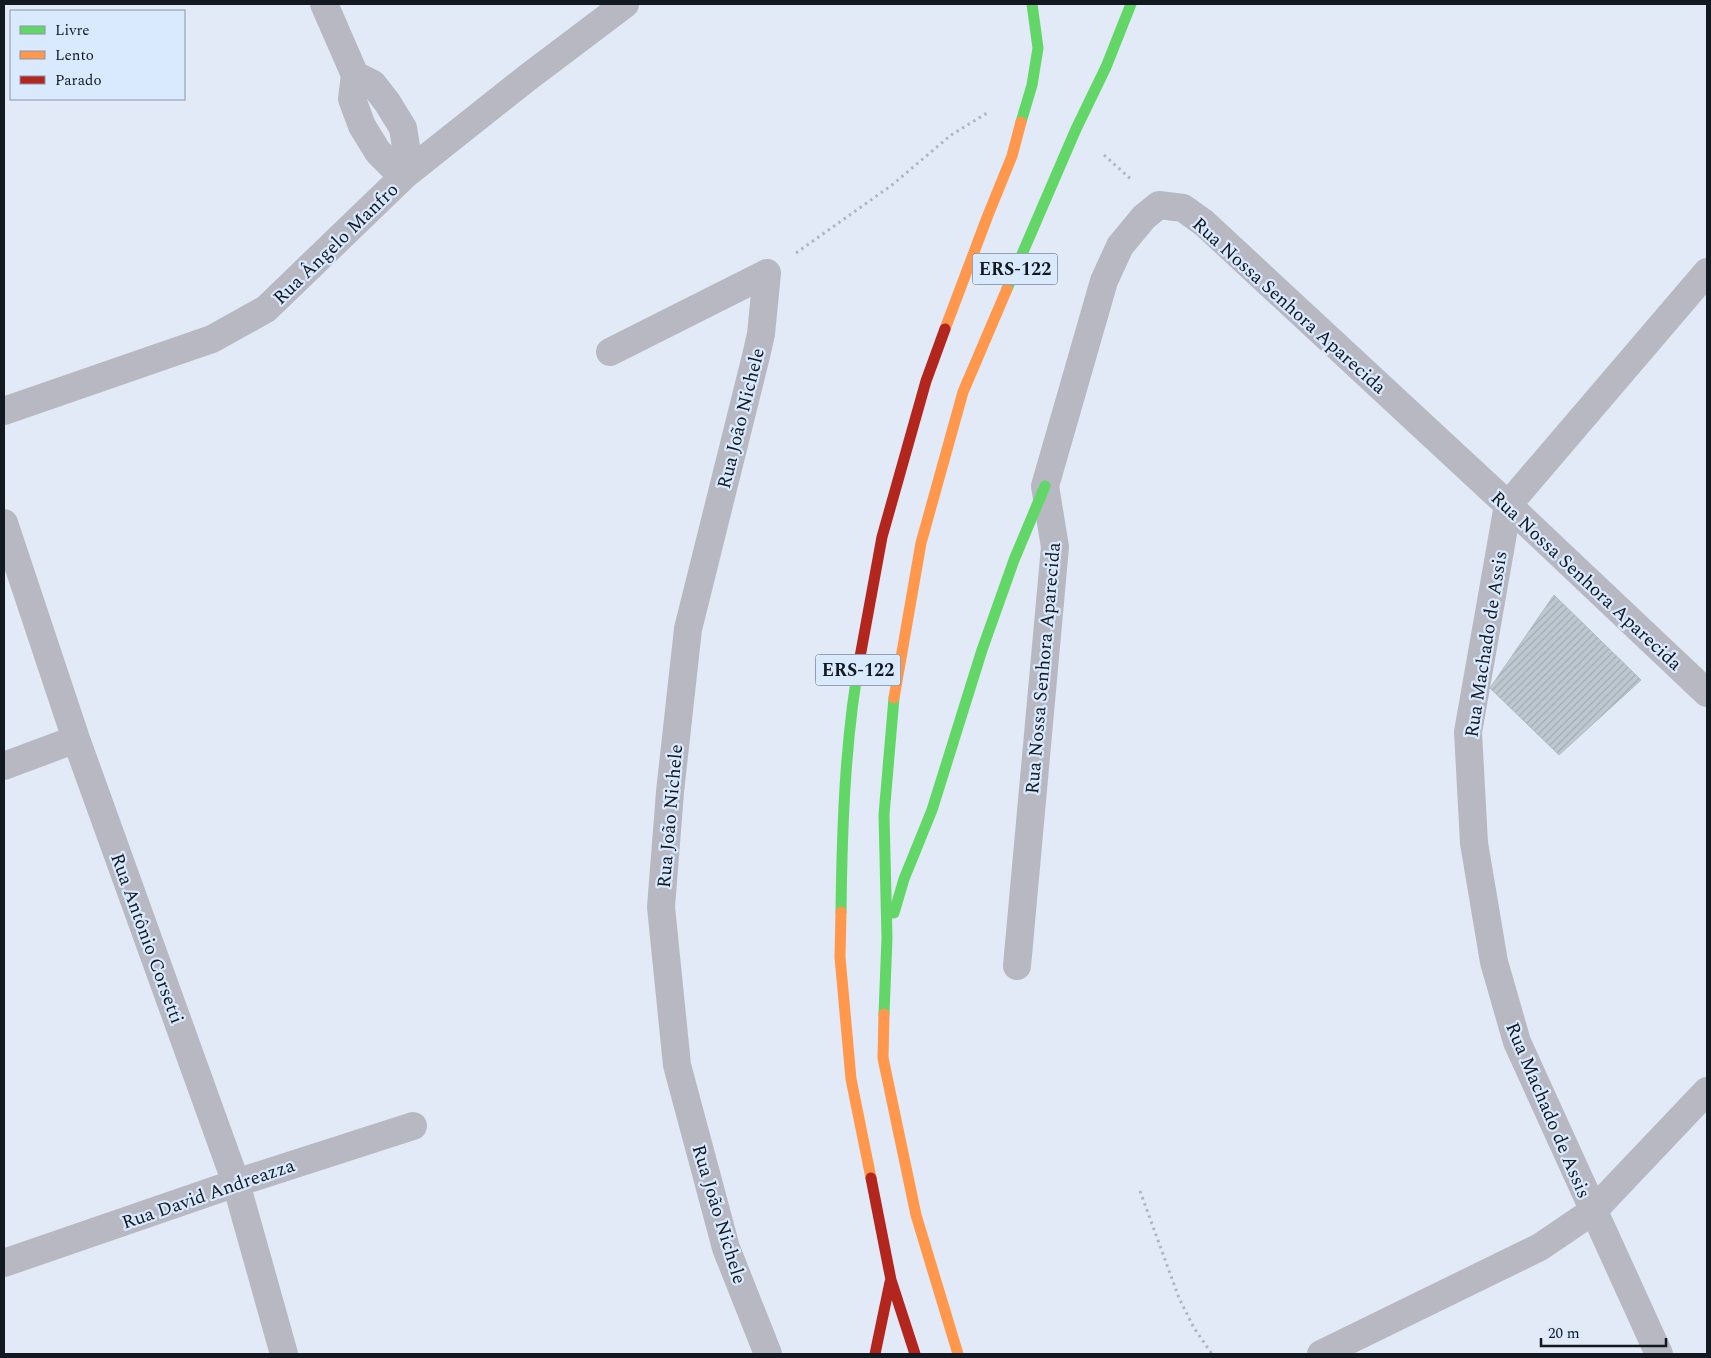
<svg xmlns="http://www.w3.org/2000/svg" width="1711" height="1358" font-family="Spectral,serif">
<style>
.building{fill:url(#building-hatch);stroke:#b0bbc2}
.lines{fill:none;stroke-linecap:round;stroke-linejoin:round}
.path{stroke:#b3b5bf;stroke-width:3;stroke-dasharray:2.5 4;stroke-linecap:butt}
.street{stroke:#b7b8c2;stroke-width:28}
.fast{stroke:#63d668;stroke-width:11}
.slow{stroke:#ff974d;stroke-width:11}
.jam{stroke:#b3261e;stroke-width:11}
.labels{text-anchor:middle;stroke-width:4.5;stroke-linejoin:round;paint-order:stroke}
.shield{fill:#d9e9fe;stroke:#4e5763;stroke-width:1}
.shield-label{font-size:18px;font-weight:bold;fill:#121921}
.street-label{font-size:19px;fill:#121921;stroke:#d9e9fe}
</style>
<defs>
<pattern id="building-hatch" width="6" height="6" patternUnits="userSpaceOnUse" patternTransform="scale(1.25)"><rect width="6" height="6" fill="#bdc8d0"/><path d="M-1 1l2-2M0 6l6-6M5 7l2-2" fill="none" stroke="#a1abb2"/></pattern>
</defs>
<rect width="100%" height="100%" fill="#e1eaf6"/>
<path class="building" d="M1554,595L1641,680L1559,755L1490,688Z"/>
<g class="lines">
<path class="path" d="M1104,155L1133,181
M796,253L892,185L951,135L987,113
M1140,1191L1179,1298L1194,1328L1212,1354"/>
<path class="street" d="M324,4L355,75L352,99L362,126L378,152L392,166L406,174
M355,75L373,84L387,102L403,128L407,153L406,174
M767,273L761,334L756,356L688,629L670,792L661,907L677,1065L726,1248L768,1354
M610,352L767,273
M4,411L212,339L266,309L406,174L527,78L625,4
M4,523L76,739L236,1183L284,1354
M4,766L76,739
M1017,966L1055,547L1045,486L1104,281L1120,246L1144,217L1159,205L1183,208L1204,223L1508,505L1707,693
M4,1263L236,1183L413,1126
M1321,1354L1540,1247L1593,1211L1707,1091
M1659,1354L1517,1042L1494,962L1474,843L1468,732L1508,505L1707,272"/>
<path class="fast" d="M1021,122L1032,85L1038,48L1032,4
M1007,289L1076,129L1106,67L1131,4
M841,912C842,828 845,739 860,657
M894,913L904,879L932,810L982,650L1014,560L1045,486
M884,1014L887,938L884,815L894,698"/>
<path class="slow" d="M945,329L988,215L1012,156L1021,122
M894,698L921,543L963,392L1007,289
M841,912L840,957L851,1079L871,1178
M884,1014L883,1058L916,1215L958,1354"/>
<path class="jam" d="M860,657L882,537L926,381L945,329
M871,1178L891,1280L915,1354
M875,1354L890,1282"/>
</g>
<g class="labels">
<g class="shield">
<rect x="972.5" y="253.5" width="85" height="31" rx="4"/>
<rect x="815.5" y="654.5" width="85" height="31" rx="4"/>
</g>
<g class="shield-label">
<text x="1015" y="275">ERS-122</text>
<text x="858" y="676">ERS-122</text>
</g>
<g class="street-label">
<text transform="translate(335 243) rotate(-44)" y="7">Rua Ângelo Manfro</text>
<text transform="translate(1290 305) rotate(42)" y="7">Rua Nossa Senhora Aparecida</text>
<text transform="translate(740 418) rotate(-76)" y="7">Rua João Nichele</text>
<text transform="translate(1587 580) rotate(43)" y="7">Rua Nossa Senhora Aparecida</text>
<text transform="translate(1485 644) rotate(-81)" y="7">Rua Machado de Assis</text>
<text transform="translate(1042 668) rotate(-85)" y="7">Rua Nossa Senhora Aparecida</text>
<text transform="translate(669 816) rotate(-85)" y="7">Rua João Nichele</text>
<text transform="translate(148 938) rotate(70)" y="7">Rua Antônio Corsetti</text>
<text transform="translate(1549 1110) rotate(67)" y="7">Rua Machado de Assis</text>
<text transform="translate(208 1193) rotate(-19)" y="7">Rua David Andreazza</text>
<text transform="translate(720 1214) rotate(73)" y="7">Rua João Nichele</text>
</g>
</g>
<rect width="1711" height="1358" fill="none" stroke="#121921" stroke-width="10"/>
<rect x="10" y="10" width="175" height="90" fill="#d9e9fe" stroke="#8996a6"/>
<rect x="20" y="26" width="25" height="8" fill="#63d668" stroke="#8996a6"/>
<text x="55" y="35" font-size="15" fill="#121921">Livre</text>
<rect x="20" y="51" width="25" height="8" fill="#ff974d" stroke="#8996a6"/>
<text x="55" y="60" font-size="15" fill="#121921">Lento</text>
<rect x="20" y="76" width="25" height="8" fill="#b3261e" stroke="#8996a6"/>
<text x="55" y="85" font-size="15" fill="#121921">Parado</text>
<path d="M1541 1338v8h125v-8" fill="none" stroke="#121921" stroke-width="2.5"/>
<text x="1548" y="1338" font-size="15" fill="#121921" stroke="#d9e9fe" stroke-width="4" paint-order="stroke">20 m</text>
</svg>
